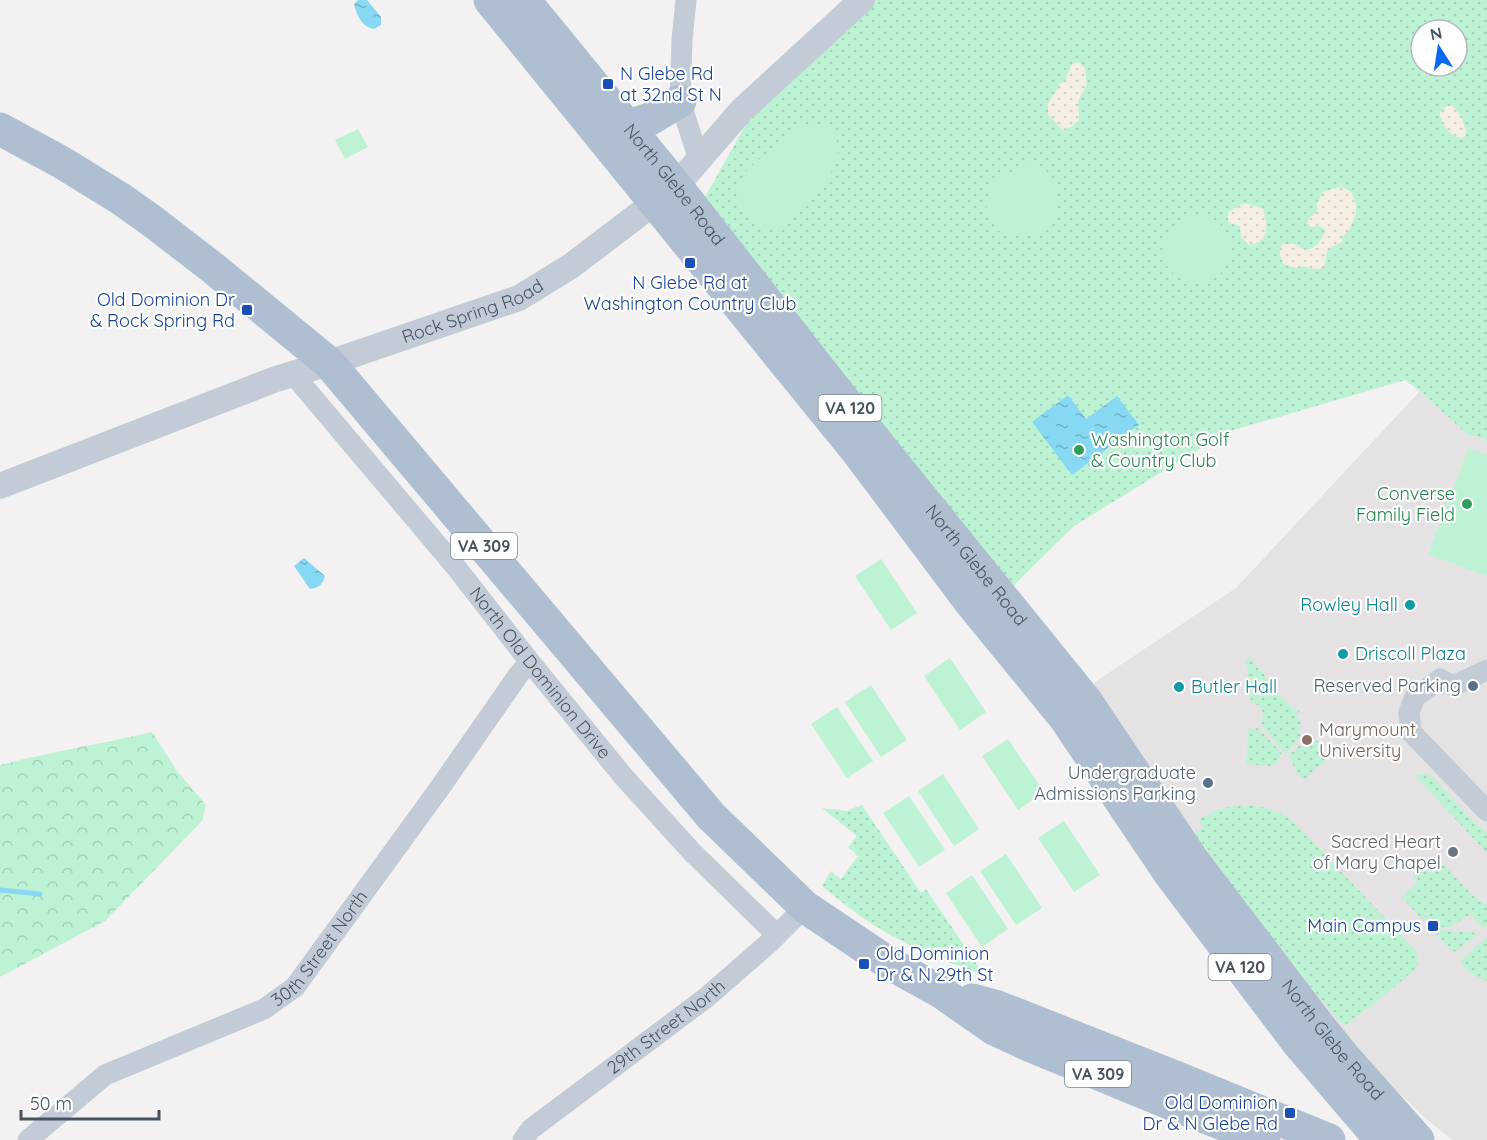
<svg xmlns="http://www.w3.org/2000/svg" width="1487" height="1140" font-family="Quicksand,sans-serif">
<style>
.education{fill:#e4e2e2}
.grass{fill:url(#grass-dots);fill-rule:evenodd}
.forest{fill:url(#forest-crowns)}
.sand{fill:url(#sand-dots)}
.pitch{fill:#bdf3d4}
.water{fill:url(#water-ripples)}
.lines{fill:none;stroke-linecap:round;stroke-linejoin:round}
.stream{stroke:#87d8f2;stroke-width:5}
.minor{stroke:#c3ccd6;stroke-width:21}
.tertiary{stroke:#c3ccd6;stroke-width:26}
.primary{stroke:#afbfd1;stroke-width:33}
.transit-dot{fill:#1a4fb4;stroke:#fff;stroke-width:2}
.leisure-dot{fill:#2e9e5b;stroke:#fff;stroke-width:2}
.culture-dot{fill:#0f9aa8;stroke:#fff;stroke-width:2}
.service-dot{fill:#5c6f8a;stroke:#fff;stroke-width:2}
.education-dot{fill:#8d6e63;stroke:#fff;stroke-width:2}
.worship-dot{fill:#6b7280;stroke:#fff;stroke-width:2}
.labels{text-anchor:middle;stroke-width:4.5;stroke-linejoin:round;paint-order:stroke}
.shield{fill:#fff;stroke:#7e8790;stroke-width:1.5}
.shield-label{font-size:16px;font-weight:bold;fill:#475360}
.transit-label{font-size:18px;fill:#164399;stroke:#fff;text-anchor:end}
.street-label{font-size:18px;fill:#475360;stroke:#fff}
.leisure-label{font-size:18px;fill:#27864d;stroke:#fff;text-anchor:start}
.culture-label{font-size:18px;fill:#0d838f;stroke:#fff;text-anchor:start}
.service-label{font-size:18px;fill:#4e5e75;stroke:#fff;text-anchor:end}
.education-label{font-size:18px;fill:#785e54;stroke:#fff;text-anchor:start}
.worship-label{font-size:18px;fill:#5b616d;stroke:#fff;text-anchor:end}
</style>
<defs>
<pattern id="grass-dots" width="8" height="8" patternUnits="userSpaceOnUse" patternTransform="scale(1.5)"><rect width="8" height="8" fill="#bdf3d4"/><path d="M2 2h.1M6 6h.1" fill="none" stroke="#a4d2b9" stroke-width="1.8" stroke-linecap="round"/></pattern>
<pattern id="forest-crowns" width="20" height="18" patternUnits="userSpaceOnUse" patternTransform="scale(1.5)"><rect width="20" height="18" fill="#bdf3d4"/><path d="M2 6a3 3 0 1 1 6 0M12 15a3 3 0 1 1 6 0" fill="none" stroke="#a4d2b9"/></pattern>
<pattern id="sand-dots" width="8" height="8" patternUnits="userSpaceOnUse" patternTransform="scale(1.5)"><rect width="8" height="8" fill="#f5efe1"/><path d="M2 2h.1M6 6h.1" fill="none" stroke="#d3cfc4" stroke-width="1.8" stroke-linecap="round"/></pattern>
<pattern id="water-ripples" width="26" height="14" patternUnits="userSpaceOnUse" patternTransform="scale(1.5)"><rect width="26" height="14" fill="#87d8f2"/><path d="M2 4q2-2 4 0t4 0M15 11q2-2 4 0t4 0" fill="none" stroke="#70b2c7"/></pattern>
</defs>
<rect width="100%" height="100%" fill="#f3f1f1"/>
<path class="education" d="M1420,391L1467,434L1487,440V1140H1453L1426,1119L1369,1064L1233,894L1089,686L1236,588Z"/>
<path class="grass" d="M875,0H1487V440L1467,434L1420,391L1405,380L1227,432L1074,526L1009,590L705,197L748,121ZM1421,30H1457V66H1421Z
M1249,658L1268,679L1266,681L1296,712L1299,711L1300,713L1297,715V718L1301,722V728L1298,731L1301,735L1286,754L1261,725C1265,715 1263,705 1251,702L1247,664L1244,661Z
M1258,728L1282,754L1273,766L1246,764L1248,730Z
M1307,739L1318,741L1322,744L1321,749L1328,758L1305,779L1298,775L1289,755Z
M1414,774L1431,775L1476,824L1487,832V853Z
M862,805L921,893L926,889L984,975C956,965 928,955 902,941C873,927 846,906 822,886L831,871L841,879L858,856L848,847L857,836L822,808L847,811Z
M1241,805C1260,805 1277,810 1293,821L1420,955L1416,959L1419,964L1415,969L1378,1001L1345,1025L1340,1022C1289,962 1240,898 1195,833L1203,828L1199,820C1212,811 1225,807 1241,805Z
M1437,857C1448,868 1475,902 1487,904V925L1483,928L1470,914L1451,927H1440C1436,916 1432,918 1423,920L1402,897L1417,883L1413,878L1433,859Z
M1439,930L1479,933L1459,949L1454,952L1436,934Z
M1487,937V981C1477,977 1464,971 1461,960Z"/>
<path class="forest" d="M152,732L177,771L206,805L202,821L105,921L0,977V765C50,752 101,744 152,732Z"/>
<path class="sand" d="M1080,62L1085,69L1087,84L1078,101L1079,120L1071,127L1062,130L1054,120L1048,115V104L1060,84L1064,82L1072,64Z
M1451,105C1460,111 1466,125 1466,136L1459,138C1446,132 1444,126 1439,113L1443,111L1445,107Z
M1342,187L1351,192L1356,204V214L1349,231L1342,237V242L1328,249L1326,256L1325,265L1321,269H1312L1305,266L1296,268L1283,264L1282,258L1280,256V250L1282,244H1295C1309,256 1318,246 1325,232L1323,228L1319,226L1311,227L1307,224L1309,218L1316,213L1318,209L1316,205L1324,191Z
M1244,203L1263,209C1267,219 1269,235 1259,242C1258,243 1250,245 1249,245L1241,237L1240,226C1232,223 1225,225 1229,212Z"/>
<path class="pitch" d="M818,124L831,129L837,141L838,157L831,172L784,228L766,227L749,217L738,201L739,184L747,170L785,137L804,126Z
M358,129L368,147L345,159L335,140Z
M1034,163C1057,170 1057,201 1056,221L1046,231L1024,234L999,231C996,226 989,221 988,215C979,188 1012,167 1034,163Z
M1197,214C1220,219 1230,228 1230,252C1229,257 1228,266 1224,270C1222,273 1213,279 1209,281C1199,284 1182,281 1174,274C1156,260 1164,234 1180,222C1185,218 1192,216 1197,214Z
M1469,448L1487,455V576L1428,554Z
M881,559L917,613L891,630L855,576Z
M950,658L986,712L960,730L924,676Z
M871,685L907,740L881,757L845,702Z
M837,707L873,761L847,778L811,724Z
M1008,739L1044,792L1018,810L982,756Z
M943,774L979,829L954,846L918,791Z
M909,796L945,850L919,867L883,813Z
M1064,821L1100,875L1074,892L1038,838Z
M1006,854L1042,908L1016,925L980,871Z
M972,875L1008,929L982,947L946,893Z"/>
<path class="water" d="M358,0H367L381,17V25L374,29C362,27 357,16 354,4Z
M1068,395L1086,419L1117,396L1139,425L1072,475L1032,422Z
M304,558L325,576C323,584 319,588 310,589L294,566Z"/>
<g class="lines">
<path class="stream" d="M0,890L40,894"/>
<g class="minor">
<path d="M686,0L682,40L680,101L699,160"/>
<path id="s1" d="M293,374L455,566L530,662L623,776L692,852L777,935"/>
<path d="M1487,670L1453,686L1440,679L1415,697L1409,712L1411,732L1487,811"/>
<path id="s2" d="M28,1140L105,1075L264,1009L295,987L439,789L519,674L530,662"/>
<path id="s3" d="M523,1140L531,1129L707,997L770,942L805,907"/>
</g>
<path class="tertiary" id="s4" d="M0,486L276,379L329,363L519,298L571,266L676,186L742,110L862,0"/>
<g class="primary">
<path d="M490,0L857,451L971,603L1065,718L1170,874L1298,1043L1381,1140"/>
<path id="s5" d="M524,0L676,186L878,444L1086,701L1192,859L1319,1026L1345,1058L1418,1140"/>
<path d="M627,126L650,119L680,101"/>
<path d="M0,129L61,162L121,199L152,221L213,268L329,363L711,816L805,907L887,962L941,992L994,1029L1031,1046L1169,1103L1264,1140"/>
<path d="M972,1000L998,1007L1178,1078L1329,1140"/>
</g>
</g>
<g class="transit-dot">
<rect x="602" y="78" width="12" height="12" rx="3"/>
<rect x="684" y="257" width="12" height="12" rx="3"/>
<rect x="241" y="304" width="12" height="12" rx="3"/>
<rect x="1427" y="920" width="12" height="12" rx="3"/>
<rect x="858" y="958" width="12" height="12" rx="3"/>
<rect x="1284" y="1107" width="12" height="12" rx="3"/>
</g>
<g class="leisure-dot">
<circle cx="1079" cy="450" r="6"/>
<circle cx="1467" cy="504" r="6"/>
</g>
<g class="culture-dot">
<circle cx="1410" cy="605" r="6"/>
<circle cx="1343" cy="654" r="6"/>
<circle cx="1179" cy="687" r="6"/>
</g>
<g class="service-dot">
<circle cx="1473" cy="686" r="6"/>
<circle cx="1208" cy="783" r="6"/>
</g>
<circle class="education-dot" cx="1307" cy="740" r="6"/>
<circle class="worship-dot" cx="1453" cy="852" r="6"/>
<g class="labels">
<g class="shield">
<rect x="818.5" y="395" width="63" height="26" rx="4.5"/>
<rect x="451" y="533" width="66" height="26" rx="4.5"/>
<rect x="1208.5" y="954" width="63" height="26" rx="4.5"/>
<rect x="1065" y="1061" width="66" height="26" rx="4.5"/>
</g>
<g class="shield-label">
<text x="850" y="414">VA 120</text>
<text x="484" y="552">VA 309</text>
<text x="1240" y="973">VA 120</text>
<text x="1098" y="1080">VA 309</text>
</g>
<g class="transit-label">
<text x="620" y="80" text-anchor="start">N Glebe Rd<tspan x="620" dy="21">at 32nd St N</tspan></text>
<text x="690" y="289" text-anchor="middle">N Glebe Rd at<tspan x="690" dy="21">Washington Country Club</tspan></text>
<text x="235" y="306">Old Dominion Dr<tspan x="235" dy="21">&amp; Rock Spring Rd</tspan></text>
<text x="1421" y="932">Main Campus</text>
<text x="876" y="960" text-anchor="start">Old Dominion<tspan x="876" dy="21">Dr &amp; N 29th St</tspan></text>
<text x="1278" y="1109">Old Dominion<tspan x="1278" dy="21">Dr &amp; N Glebe Rd</tspan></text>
</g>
<g class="street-label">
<text dy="6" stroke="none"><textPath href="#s5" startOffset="238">North Glebe Road</textPath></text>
<text dy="6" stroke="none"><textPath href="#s4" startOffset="504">Rock Spring Road</textPath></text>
<text dy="6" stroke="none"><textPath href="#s5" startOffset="724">North Glebe Road</textPath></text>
<text dy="6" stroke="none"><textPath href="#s1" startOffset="388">North Old Dominion Drive</textPath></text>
<text dy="6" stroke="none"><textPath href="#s2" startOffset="356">30th Street North</textPath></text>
<text dy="6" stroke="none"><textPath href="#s3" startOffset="183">29th Street North</textPath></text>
<text dy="6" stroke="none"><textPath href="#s5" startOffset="1318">North Glebe Road</textPath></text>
</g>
<g class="leisure-label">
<text x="1091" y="446">Washington Golf<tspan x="1091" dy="21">&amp; Country Club</tspan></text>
<text x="1455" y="500" text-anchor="end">Converse<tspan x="1455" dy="21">Family Field</tspan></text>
</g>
<g class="culture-label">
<text x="1398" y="611" text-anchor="end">Rowley Hall</text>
<text x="1355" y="660">Driscoll Plaza</text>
<text x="1191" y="693">Butler Hall</text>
</g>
<g class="service-label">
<text x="1461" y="692">Reserved Parking</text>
<text x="1196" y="779">Undergraduate<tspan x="1196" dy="21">Admissions Parking</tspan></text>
</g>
<g class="education-label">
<text x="1319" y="736">Marymount<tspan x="1319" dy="21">University</tspan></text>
</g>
<g class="worship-label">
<text x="1441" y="848">Sacred Heart<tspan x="1441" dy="21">of Mary Chapel</tspan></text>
</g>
</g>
<g transform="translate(1439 48) rotate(348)"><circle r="28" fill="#ffffff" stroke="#b5babf" stroke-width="1.5"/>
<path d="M0-4.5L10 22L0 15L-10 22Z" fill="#0c67f1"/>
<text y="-9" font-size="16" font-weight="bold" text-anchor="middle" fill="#475360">N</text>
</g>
<path d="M21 1110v9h138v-9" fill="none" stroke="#475360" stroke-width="3"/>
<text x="30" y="1110" font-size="18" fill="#475360" stroke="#ffffff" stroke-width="4.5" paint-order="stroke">50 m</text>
</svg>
